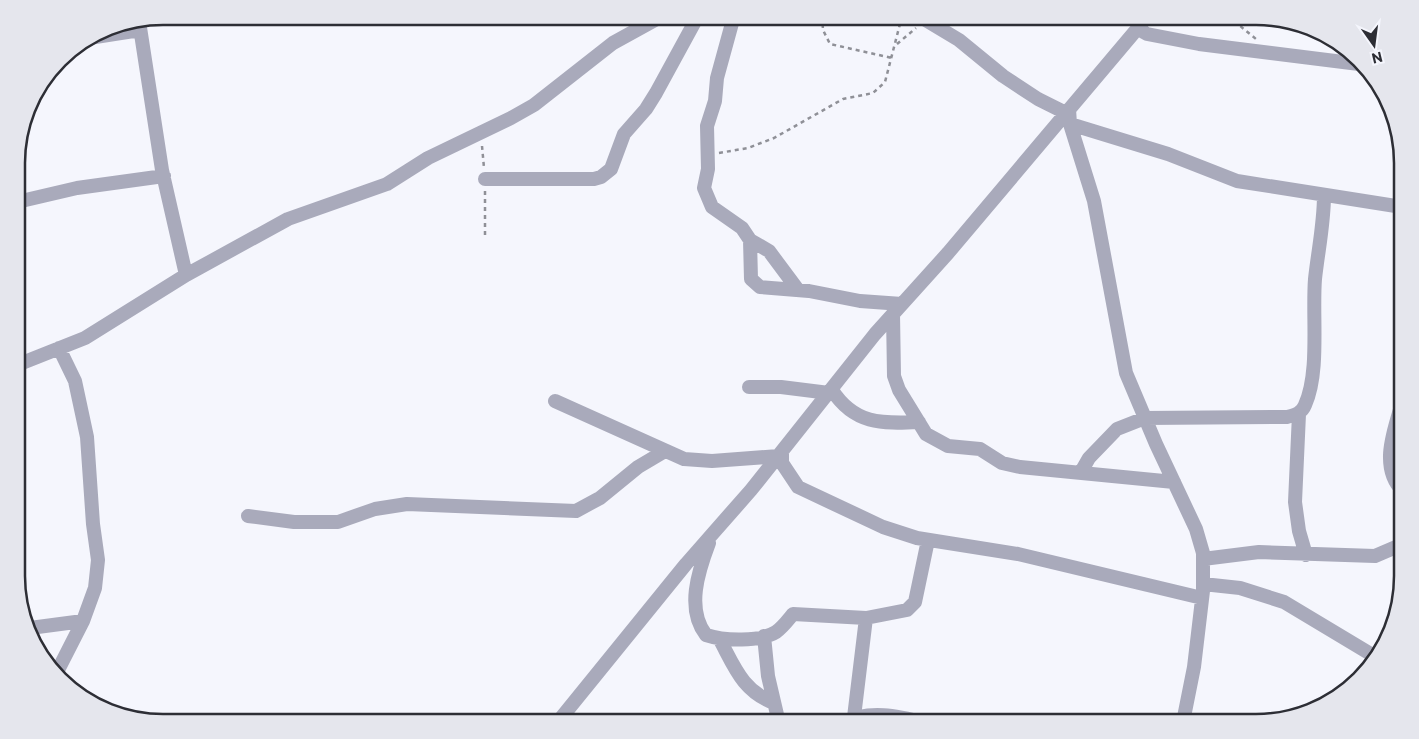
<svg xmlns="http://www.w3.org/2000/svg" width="1419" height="739" font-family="Commissioner,sans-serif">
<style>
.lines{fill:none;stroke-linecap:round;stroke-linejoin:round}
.path{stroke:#8f9097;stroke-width:2.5;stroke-dasharray:4 4;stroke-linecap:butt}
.street{stroke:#a9aabb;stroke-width:14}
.rim{fill:none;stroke:#2d2e35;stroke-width:2.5}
</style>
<rect width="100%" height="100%" fill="#f5f6fd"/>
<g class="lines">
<path class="path" d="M822,16L823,30L830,44L892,58
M1228,16L1256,39
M897,44L916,28
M482,146L484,168
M719,153L748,148L774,138L843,99L873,93L885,82L902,16
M485,191V236"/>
<path class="street" d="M734,16L717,78L715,101L707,126L708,169L704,188L712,207L742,228L750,240L751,279L760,287L809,291L860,301L902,304
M919,16L959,40L1003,76L1038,99L1066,113
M139,21L162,170L186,275
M1138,29L1147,34L1199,44L1359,64
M89,38L140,30
M1069,109L1070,124L1094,201L1126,373L1156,444L1196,529L1203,553V591L1194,667L1183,722
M1070,124L1168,154L1237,181L1402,207
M485,179H594L601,177L611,169L624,134L646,109L656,93L698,16
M17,202L77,188L164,176
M750,240L769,251L798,290
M893,314L894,376L899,390L926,434L948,446L980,449L1002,463L1020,467L1174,482
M17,365L85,338L186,275L288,219L387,184L428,158L511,118L534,105L613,43L662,16
M749,387H781L829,393
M832,390C854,424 881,424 919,422
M555,401L684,459L712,461L779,456
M1402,403C1394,430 1379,468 1403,491
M1299,414L1295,502L1299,531L1306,555
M782,452V463L798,487L883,527L917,538L1018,554L1202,598
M1081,472L1089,458L1117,429L1145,418L1287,417C1295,415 1302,413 1305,405C1320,372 1312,316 1315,279C1318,251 1324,224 1324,195
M248,516L294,522H338L375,509L407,504L576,511L600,498L638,467L665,451
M709,543C698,572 686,609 706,635C724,641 760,642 776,632C783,627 788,620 793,614L866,618L907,610L915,602L928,540
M1203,559L1259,552L1375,556L1403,544
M1203,584L1240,588L1284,602L1374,656
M30,628L83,621
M764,636L768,676L779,723
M720,640C735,668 743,691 774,703
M57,672L83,621L95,588L98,560L93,524L87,437L75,381L59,348
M854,717L866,618
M557,723L686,564L751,490L875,334L948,253L1148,16
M842,723C869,709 898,716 927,723"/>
</g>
<path d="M0 0H1419V739H0ZM163 25H1256A138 138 0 0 1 1394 163V576A138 138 0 0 1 1256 714H163A138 138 0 0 1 25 576V163A138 138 0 0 1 163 25Z" fill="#e5e6ed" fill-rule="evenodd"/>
<path class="rim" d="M163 25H1256A138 138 0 0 1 1394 163V576A138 138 0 0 1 1256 714H163A138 138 0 0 1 25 576V163A138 138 0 0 1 163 25Z"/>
<g transform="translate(1374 45) rotate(166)" stroke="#f5f6fd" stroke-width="4" paint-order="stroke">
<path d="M0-4L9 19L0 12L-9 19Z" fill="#2d2e35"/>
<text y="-8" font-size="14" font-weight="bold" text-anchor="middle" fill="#2d2e35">N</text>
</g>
</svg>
